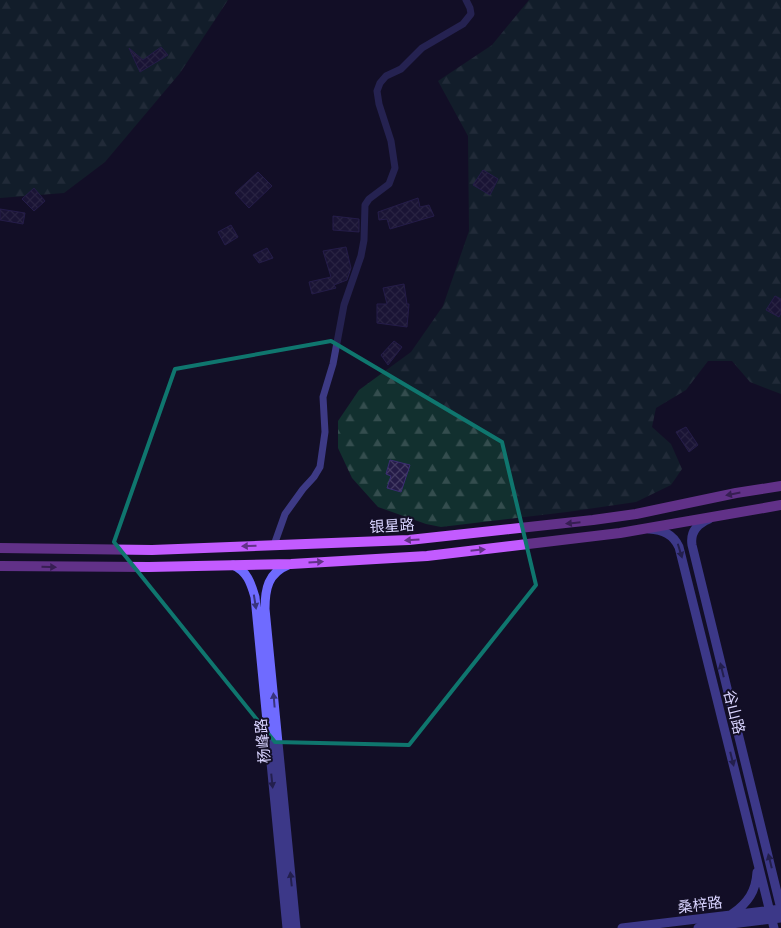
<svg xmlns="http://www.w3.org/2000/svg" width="781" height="928" font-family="'Sofia Sans Condensed','Noto Sans SC',sans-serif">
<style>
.forest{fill:url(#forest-firs)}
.building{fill:url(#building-cross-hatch);stroke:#3b2d73}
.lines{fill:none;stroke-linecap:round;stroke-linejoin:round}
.minor{stroke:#3d3a85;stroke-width:7}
.secondary{stroke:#6f6bff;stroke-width:9}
.primary{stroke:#c25bff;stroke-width:10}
.oneway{fill:#623188}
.oneway2{fill:#38347d}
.marked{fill:none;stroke:#0f766e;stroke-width:4;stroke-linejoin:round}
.labels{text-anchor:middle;stroke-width:4;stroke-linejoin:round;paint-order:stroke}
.street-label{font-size:15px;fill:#d9d4ff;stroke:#130f26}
</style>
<defs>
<pattern id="forest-firs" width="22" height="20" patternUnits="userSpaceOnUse" patternTransform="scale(1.25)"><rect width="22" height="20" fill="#12302f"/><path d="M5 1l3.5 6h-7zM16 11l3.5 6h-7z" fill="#344d4e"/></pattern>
<pattern id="building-cross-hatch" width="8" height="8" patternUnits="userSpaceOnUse" patternTransform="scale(1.25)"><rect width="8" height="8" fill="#241b47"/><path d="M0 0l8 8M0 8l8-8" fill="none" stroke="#433b63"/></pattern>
</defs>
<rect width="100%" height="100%" fill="#130f26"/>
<path class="forest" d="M0,0H228L180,73L105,162L64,193L0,198Z
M529,0H781V394L750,382L732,361H708L686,390L656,408L652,427L671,444L682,469L671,485L636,502L567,512L441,527L426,524L378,507L352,478L338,448V421L359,390L411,352L443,306L469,231L468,136L438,81L492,45Z"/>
<path class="building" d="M161,47L168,55L140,72L129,48L143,60Z
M483,170L498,179L490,195L473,185Z
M258,172L272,186L249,208L235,193Z
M34,188L45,201L34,211L22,199Z
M418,198L420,207L429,205L434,216L390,229L387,219L379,220L378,212Z
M0,209L25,213L23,224L0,220Z
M333,216L359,219V232L333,230Z
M231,225L238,237L225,245L218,232Z
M346,247L351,268L347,280L334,285L336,288L312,294L309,282L331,277L323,251Z
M267,248L273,258L259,263L253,255Z
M404,284L407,304H409L407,327L377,323V304H387L383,288Z
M775,296L781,299V313L779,317L766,310Z
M394,341L402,347L388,365L381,355Z
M686,427L698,445L689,452L676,432Z
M390,460L410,465L401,492L387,488L391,476L386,474Z"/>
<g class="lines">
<path class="minor" d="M274,545L285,514L303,489L314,477L320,467L325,432L323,397L333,364L344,305L361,256L364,240L365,205L369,199L389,184L395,168L391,141L379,104L377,91L380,83L386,76L401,69L422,48L463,24L471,14L470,8L466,0"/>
<path class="secondary" d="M649,529C663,530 673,534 679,547L774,928
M233,565C247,571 251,583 255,597L287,928
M288,565C268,573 265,589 265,609L296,928
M732,914C748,903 756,891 757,872
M622,928L781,909L692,545C690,532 697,524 709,519
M698,928L781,918"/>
<path class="primary" d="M0,548L152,550L409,540L593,520L636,514L736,493L781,486
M0,566L149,567L291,564L427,556L620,533L781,505"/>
</g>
<defs><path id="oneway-solid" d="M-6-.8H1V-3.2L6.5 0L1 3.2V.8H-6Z" transform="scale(1.25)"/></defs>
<g class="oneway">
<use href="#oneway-solid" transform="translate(733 494) rotate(169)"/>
<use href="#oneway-solid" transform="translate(573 523) rotate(174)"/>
<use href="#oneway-solid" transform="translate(412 540) rotate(176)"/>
<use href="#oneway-solid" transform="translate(249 546) rotate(178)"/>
<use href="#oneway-solid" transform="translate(478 550) rotate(-6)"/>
<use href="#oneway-solid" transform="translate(316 562) rotate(-3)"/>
<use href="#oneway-solid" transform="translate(49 567) rotate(1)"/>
</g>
<g class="oneway2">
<use href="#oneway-solid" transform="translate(680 551) rotate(73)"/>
<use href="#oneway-solid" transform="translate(255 602) rotate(81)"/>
<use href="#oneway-solid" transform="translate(722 670) rotate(-104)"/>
<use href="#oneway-solid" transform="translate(274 700) rotate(-95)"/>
<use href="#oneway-solid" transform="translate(732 759) rotate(76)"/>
<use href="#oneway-solid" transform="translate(272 781) rotate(84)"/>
<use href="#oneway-solid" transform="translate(770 861) rotate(-104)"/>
<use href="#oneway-solid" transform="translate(291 879) rotate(-96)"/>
</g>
<path d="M0 0H781V928H0ZM331,341L502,442L536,585L409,745L275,742L114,542L175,369Z" fill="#130f26" fill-opacity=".55" fill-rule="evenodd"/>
<path class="marked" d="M331,341L502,442L536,585L409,745L275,742L114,542L175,369Z"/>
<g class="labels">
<g class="street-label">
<text transform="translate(392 526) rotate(-3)" y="5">银星路</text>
<text transform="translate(734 712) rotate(76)" y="5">谷山路</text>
<text transform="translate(263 741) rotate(-95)" y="5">杨峰路</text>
<text transform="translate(700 905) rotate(-7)" y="5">桑梓路</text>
</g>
</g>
</svg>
